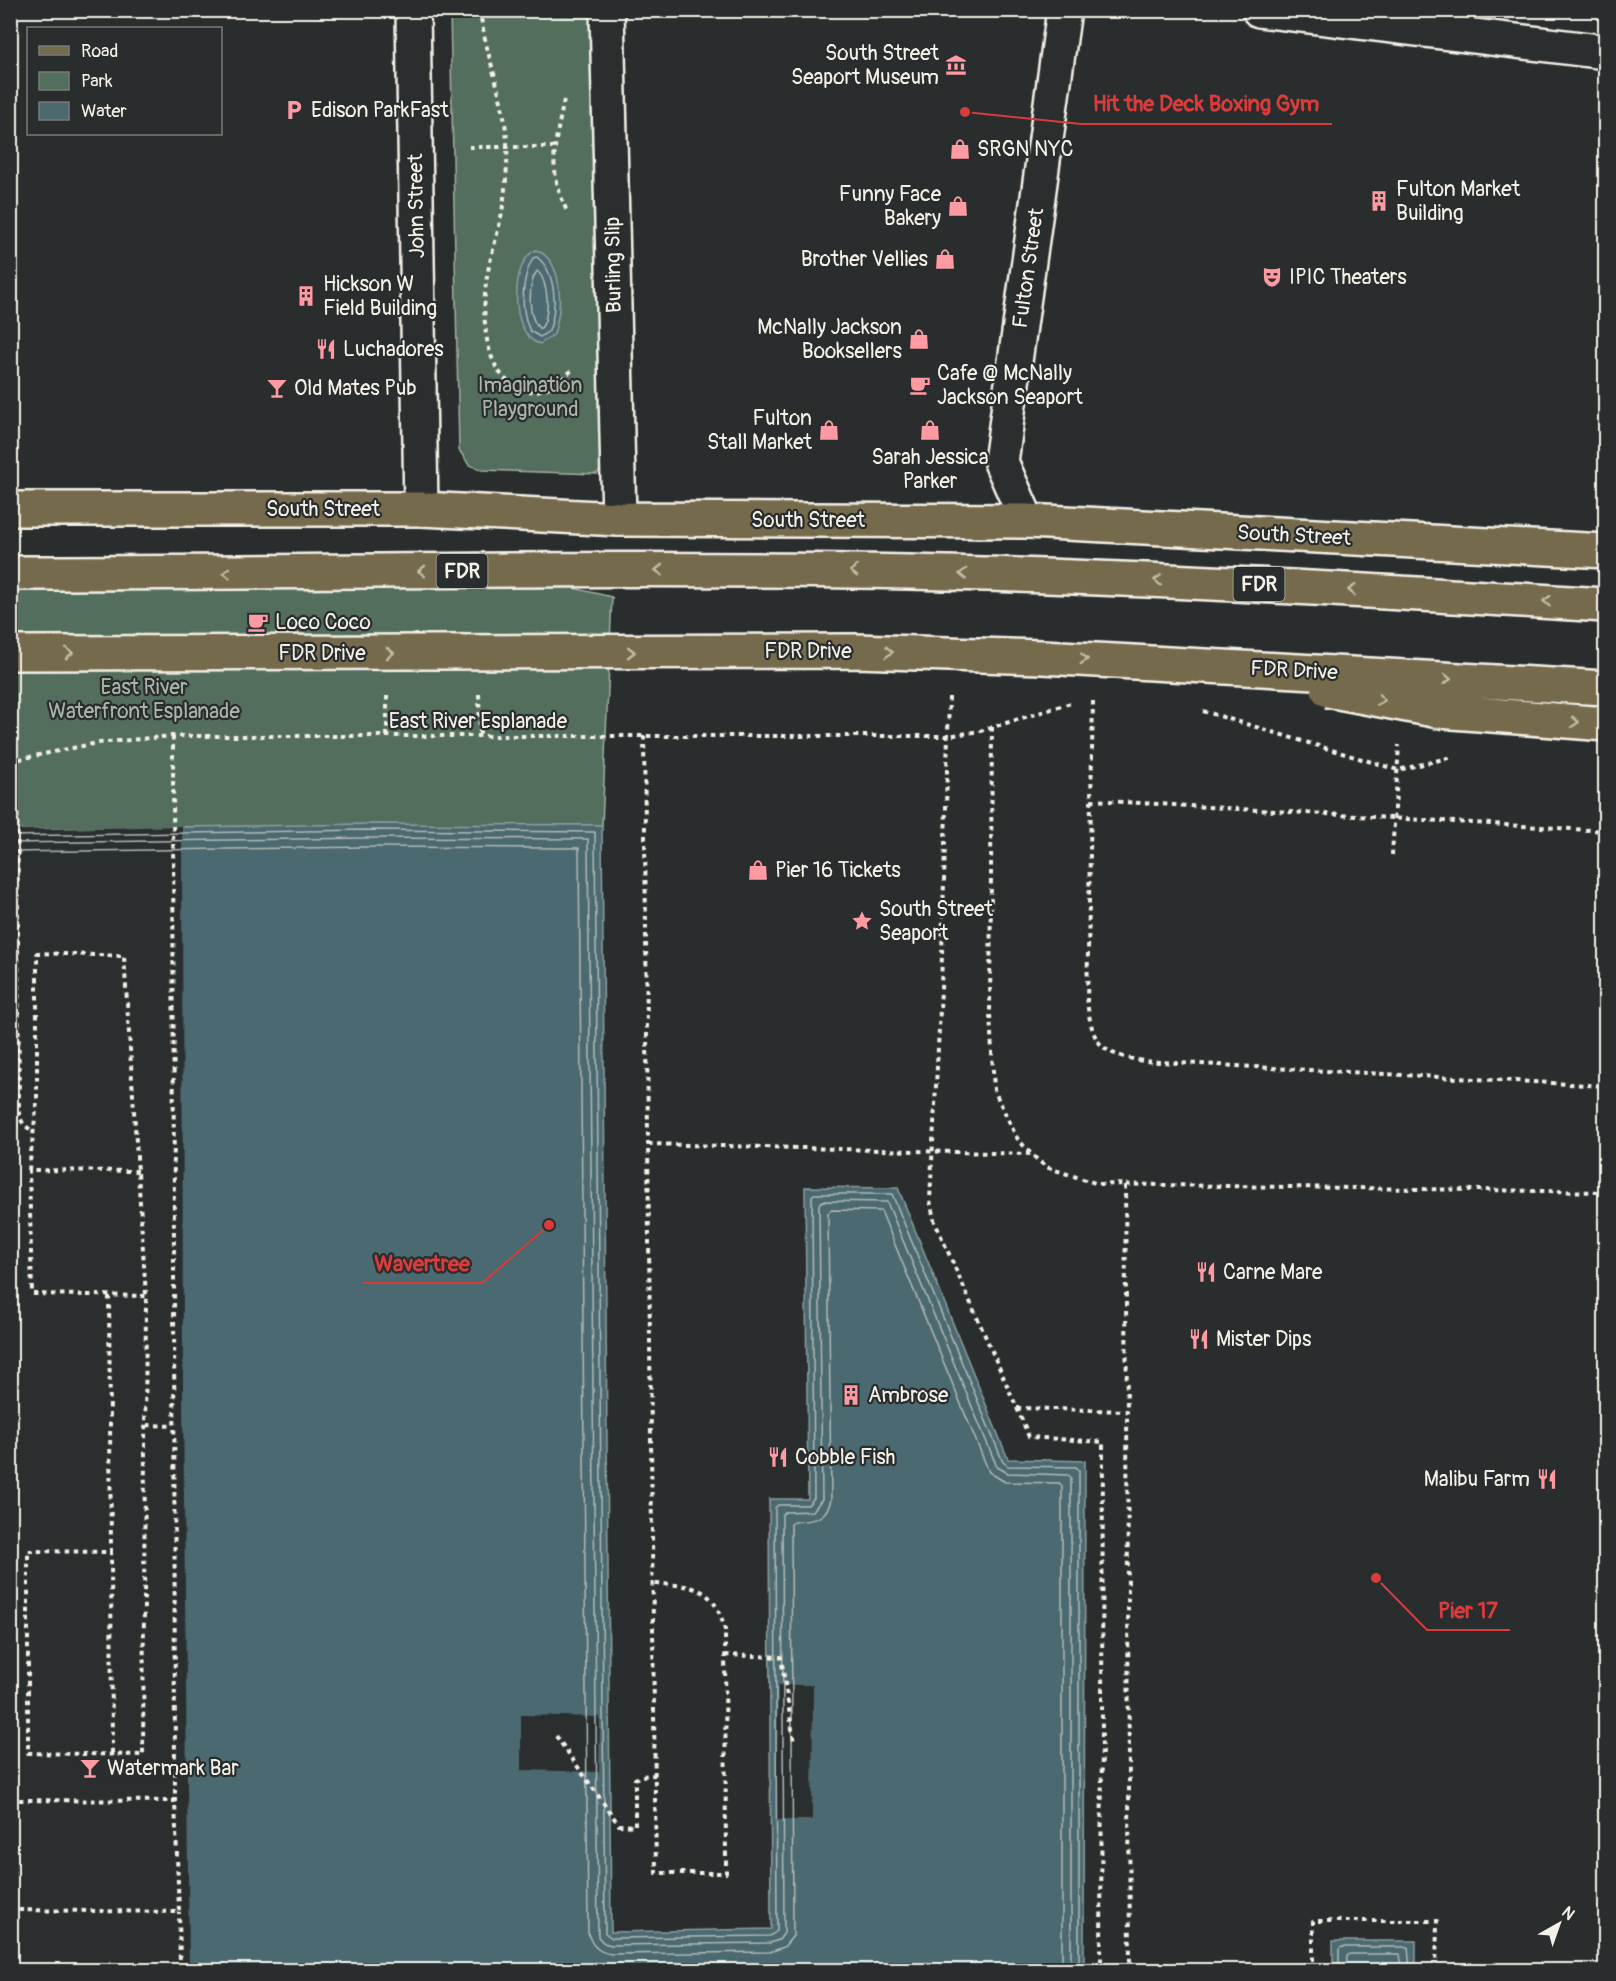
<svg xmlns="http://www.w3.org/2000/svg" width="1616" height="1981" font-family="Pangolin,sans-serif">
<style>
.green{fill:#526e5d;stroke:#a3b0a2;stroke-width:1.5}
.water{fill:#4c696f;stroke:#8f9f9f;stroke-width:1.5}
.pier{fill:#2a2d2e}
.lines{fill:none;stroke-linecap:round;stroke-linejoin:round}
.shore{stroke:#b1bbb8;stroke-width:1.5}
.street-casing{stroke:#f4f1e8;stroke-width:38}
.primary-casing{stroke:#f4f1e8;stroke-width:38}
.path{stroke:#f4f1e8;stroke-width:4;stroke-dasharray:4.5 4.5;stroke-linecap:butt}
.street{stroke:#2a2d2e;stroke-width:33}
.primary{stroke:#746b4b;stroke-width:33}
.highway-bridge-casing{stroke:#f4f1e8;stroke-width:38;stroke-linecap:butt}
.highway-bridge{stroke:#746b4b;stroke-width:33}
.oneway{stroke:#c1bba9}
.labels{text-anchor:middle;stroke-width:4.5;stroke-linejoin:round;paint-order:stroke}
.shield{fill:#2a2d2e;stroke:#b7b6b0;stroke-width:1.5}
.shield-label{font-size:20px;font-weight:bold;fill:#f4f1e8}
.poi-label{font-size:21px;fill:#f4f1e8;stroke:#2a2d2e;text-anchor:start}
.street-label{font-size:21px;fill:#f4f1e8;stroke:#2a2d2e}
.park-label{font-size:21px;fill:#abb6a9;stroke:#2a2d2e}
.leader{fill:none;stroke:#d93c3b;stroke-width:2}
.callout-dot{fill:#d93c3b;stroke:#2a2d2e;stroke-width:2}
.callout-label{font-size:22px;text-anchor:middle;font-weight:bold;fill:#d93c3b;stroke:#2a2d2e;stroke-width:4.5;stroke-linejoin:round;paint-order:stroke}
</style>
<rect width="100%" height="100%" fill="#2a2d2e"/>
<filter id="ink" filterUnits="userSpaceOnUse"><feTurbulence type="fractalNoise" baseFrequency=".0167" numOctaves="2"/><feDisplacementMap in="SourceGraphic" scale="12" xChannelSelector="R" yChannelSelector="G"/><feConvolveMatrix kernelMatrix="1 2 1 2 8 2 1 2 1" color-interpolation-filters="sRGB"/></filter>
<g filter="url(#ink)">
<path class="green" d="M450,11H594L604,464L597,474L482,470L469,465L459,450Z
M470,564L612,597L602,825L182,827L11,1970V565Z"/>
<path class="water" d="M536,250C565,261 562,311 554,334L540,344C509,336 510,260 536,250Z
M366,824L602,825L611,1932L771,1929L769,1499H808L805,1187L898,1188L1008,1459L1085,1461L1084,1970H11V830Z
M1333,1941H1416V1970H1333Z"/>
<path class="pier" d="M182,826L183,1402L189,1970H11V830Z
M778,1685H813L812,1820H776Z
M521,1715L600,1717L599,1772L521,1770Z"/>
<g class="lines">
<path class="shore" d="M537,257C557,273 557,309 549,331L540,337L530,331C520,310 521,279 533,258Z
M537,271C549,280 551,319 540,329C527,318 528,283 537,271Z
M10,836L366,830L595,832L605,1933L612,1938L770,1936L777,1931L775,1508L778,1505H808L814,1498L812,1196L814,1194H892L1003,1462L1008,1466L1076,1467L1079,1470V1970
M10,843L366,838L588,839L598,1937L604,1943L611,1945L770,1943L779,1940L784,1933L782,1515L785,1512L813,1511L822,1499L819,1204L822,1201L887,1202L997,1467L1008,1473L1068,1475L1071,1477V1970
M10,852L366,847L579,848L588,1931C590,1944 597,1952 611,1954L770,1952L784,1947L793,1936L791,1524L794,1522C812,1521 826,1520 831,1500L828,1213L831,1210L881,1211L989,1472L1005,1482L1059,1483L1062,1486V1970
M1339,1970V1949L1342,1947H1408L1410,1970
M1346,1970L1347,1956L1350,1954H1400L1402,1970"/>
<g class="street-casing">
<path id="street" d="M413,10L421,509
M607,10L619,519
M1259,10L1606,52
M1027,521L1001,462L1064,10"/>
</g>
<g class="primary-casing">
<path id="primary" d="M10,509H421L619,519L1027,521L1606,551"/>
</g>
<path class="path" d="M480,10C485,56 505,96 507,144C508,161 506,181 504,198C501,227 490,254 486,283C482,316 483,374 520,389C539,397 559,383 572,370
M564,100C554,149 547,166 568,214
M469,147H554
M479,694L480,735
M387,696V736
M949,697L941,990L930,1200L934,1220L1017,1408L1127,1411L1130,1970
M1093,701L1087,1002C1093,1045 1099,1053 1143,1061L1606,1086
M1203,711L1398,770L1452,757
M992,727L990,1014L994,1090L1017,1138L1031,1154L1046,1167L1098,1184L1606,1192
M173,736L175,1801L179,1912L13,1910V1800L175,1801
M644,736C648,1115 651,1494 656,1873H726L725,1630C714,1586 694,1585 653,1584
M17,760L19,1116L24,1125L34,1132
M10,761L97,743L173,736H948L980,731L1071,703
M1091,800L1606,831
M1392,855L1399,745
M648,1144L1031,1154
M29,1170L37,1102V953L124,956L146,1296L143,1755L28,1753V1551L111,1552L112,1756
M138,1171L29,1170L32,1294L146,1296
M1125,1185L1127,1411
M109,1296L111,1552
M1017,1408L1029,1437L1103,1442L1101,1970
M147,1425L174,1426
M725,1655L781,1657L794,1742
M556,1736L619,1825L635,1826V1779L641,1776L655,1775
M13,1910L14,1969L180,1968L179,1912
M1313,1970V1921H1437L1436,1970"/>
<use href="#street" class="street"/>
<use href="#primary" class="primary"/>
<g class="highway-bridge-casing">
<path id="highway-bridge" d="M10,573C310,573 609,566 909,572C1141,577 1373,591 1606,605
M10,653L856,651L1042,657L1606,688
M1328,690L1439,711L1606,724"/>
</g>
<use href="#highway-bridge" class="highway-bridge"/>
</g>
<defs><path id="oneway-chevron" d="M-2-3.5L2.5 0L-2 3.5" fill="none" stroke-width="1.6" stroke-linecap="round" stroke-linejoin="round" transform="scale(1.5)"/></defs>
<g class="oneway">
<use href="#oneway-chevron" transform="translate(659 570) rotate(180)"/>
<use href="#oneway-chevron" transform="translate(422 571) rotate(180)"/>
<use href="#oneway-chevron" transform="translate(854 571) rotate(-179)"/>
<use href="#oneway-chevron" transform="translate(227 573) rotate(180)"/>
<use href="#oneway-chevron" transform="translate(963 574) rotate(-178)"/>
<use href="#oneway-chevron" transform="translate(1158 580) rotate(-178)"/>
<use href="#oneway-chevron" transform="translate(1352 590) rotate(-176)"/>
<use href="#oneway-chevron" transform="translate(1547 601) rotate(-177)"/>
<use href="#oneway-chevron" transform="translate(631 652)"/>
<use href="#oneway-chevron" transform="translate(889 652) rotate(2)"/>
<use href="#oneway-chevron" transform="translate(69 653)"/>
<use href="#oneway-chevron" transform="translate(390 653)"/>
<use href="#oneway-chevron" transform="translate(1084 659) rotate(3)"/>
<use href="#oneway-chevron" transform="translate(1447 679) rotate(3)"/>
<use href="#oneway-chevron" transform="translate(1381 700) rotate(11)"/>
<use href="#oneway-chevron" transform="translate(1575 722) rotate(5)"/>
</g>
</g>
<defs>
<g id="museum-bare" transform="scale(1.62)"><path d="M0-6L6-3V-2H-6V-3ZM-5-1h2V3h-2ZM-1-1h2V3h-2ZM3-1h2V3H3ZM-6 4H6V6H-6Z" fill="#ff9aa2" stroke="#2a2d2e" stroke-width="2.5" paint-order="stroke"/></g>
<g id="parking-bare" transform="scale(1.62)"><path d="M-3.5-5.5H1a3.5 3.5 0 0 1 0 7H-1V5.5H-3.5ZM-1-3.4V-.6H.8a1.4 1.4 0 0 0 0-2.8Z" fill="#ff9aa2" stroke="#2a2d2e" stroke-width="2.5" paint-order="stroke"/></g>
<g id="shop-bare" transform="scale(1.62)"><path d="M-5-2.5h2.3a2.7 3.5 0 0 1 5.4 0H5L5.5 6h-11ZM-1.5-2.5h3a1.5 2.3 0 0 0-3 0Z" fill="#ff9aa2" stroke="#2a2d2e" stroke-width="2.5" paint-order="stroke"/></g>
<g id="building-bare" transform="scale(1.62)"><path d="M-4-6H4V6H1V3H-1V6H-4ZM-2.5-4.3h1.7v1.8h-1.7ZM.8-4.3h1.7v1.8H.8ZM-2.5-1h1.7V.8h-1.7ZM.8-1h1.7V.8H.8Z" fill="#ff9aa2" stroke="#2a2d2e" stroke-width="2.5" paint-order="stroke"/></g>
<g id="theatre-bare" transform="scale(1.62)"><path d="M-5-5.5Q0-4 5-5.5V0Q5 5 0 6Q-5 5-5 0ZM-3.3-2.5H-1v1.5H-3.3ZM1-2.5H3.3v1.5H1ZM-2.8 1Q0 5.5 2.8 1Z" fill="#ff9aa2" stroke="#2a2d2e" stroke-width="2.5" paint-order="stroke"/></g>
<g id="restaurant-bare" transform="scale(1.62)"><path d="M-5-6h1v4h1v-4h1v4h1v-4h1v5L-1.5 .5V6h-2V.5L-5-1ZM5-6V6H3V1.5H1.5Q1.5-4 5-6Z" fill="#ff9aa2" stroke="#2a2d2e" stroke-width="2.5" paint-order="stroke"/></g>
<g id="cafe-bare" transform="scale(1.62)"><path d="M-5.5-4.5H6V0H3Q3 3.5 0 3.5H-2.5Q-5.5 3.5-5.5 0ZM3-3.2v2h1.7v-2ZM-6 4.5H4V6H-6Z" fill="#ff9aa2" stroke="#2a2d2e" stroke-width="2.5" paint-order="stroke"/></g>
<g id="bar-bare" transform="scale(1.62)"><path d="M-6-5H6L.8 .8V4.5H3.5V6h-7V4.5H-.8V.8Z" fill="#ff9aa2" stroke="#2a2d2e" stroke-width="2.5" paint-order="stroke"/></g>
<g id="sight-bare" transform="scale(1.62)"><path d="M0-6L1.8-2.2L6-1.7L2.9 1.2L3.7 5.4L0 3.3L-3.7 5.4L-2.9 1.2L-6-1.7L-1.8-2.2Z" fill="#ff9aa2" stroke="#2a2d2e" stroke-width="2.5" paint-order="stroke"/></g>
</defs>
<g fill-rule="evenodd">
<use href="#museum-bare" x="956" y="65"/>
<use href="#parking-bare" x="294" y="110"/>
<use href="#shop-bare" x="960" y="149"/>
<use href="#building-bare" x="1379" y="201"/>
<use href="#shop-bare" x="958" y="206"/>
<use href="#shop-bare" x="945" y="259"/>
<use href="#theatre-bare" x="1272" y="277"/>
<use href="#building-bare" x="306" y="296"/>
<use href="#shop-bare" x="919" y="339"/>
<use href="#restaurant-bare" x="326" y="349"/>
<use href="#cafe-bare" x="920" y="385"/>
<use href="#bar-bare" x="277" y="388"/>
<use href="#shop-bare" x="829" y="430"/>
<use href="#shop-bare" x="930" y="430"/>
<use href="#cafe-bare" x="258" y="622"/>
<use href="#shop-bare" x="758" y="870"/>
<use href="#sight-bare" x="862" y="921"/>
<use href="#restaurant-bare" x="1206" y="1272"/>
<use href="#restaurant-bare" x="1199" y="1339"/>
<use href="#building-bare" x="851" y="1395"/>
<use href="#restaurant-bare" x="778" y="1457"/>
<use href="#restaurant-bare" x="1547" y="1479"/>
<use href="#bar-bare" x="90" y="1768"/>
</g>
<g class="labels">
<g class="shield">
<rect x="436.5" y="554" width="51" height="34" rx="4.5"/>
<rect x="1233.5" y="567" width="51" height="34" rx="4.5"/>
</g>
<g class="shield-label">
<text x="462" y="578">FDR</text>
<text x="1259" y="591">FDR</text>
</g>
<g class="poi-label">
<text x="939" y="60" text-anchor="end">South Street<tspan x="939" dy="24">Seaport Museum</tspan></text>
<text x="311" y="117">Edison ParkFast</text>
<text x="977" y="156">SRGN NYC</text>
<text x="1396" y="196">Fulton Market<tspan x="1396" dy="24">Building</tspan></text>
<text x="941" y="201" text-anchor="end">Funny Face<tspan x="941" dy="24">Bakery</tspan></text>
<text x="928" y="266" text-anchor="end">Brother Vellies</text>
<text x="1289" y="284">IPIC Theaters</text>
<text x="323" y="291">Hickson W<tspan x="323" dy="24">Field Building</tspan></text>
<text x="902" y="334" text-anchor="end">McNally Jackson<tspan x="902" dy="24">Booksellers</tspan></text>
<text x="343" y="356">Luchadores</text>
<text x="937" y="380">Cafe @ McNally<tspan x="937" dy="24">Jackson Seaport</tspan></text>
<text x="294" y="395">Old Mates Pub</text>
<text x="812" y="425" text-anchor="end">Fulton<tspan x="812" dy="24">Stall Market</tspan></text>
<text x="930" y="464" text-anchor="middle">Sarah Jessica<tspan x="930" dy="24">Parker</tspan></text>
<text x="275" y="629">Loco Coco</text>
<text x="775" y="877">Pier 16 Tickets</text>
<text x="879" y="916">South Street<tspan x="879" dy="24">Seaport</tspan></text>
<text x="1223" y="1279">Carne Mare</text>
<text x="1216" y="1346">Mister Dips</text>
<text x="868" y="1402">Ambrose</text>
<text x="795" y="1464">Cobble Fish</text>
<text x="1530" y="1486" text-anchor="end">Malibu Farm</text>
<text x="107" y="1775">Watermark Bar</text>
</g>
<g class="street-label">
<text transform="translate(416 206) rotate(-91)" y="7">John Street</text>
<text transform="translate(613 265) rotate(-91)" y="7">Burling Slip</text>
<text transform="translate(1028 268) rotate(-82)" y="7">Fulton Street</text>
<text x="323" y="516">South Street</text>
<text x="808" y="527">South Street</text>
<text transform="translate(1294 535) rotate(3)" y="7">South Street</text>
<text x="808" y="658">FDR Drive</text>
<text x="322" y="660">FDR Drive</text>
<text transform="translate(1294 670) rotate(3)" y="7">FDR Drive</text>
<text x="478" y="728">East River Esplanade</text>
</g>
<g class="park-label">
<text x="530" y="392">Imagination<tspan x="530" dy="24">Playground</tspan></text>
<text x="144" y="694">East River<tspan x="144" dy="24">Waterfront Esplanade</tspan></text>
</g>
</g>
<path class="leader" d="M965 112L1081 124H1332M549 1225L482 1283H363M1376 1578L1427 1630H1510"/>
<g class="callout-dot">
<circle cx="965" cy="112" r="6"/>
<circle cx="549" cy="1225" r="6"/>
<circle cx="1376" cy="1578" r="6"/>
</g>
<g class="callout-label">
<text x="1206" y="111">Hit the Deck Boxing Gym</text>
<text x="422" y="1271">Wavertree</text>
<text x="1468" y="1618">Pier 17</text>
</g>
<rect width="1616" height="1981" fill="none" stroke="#2a2d2e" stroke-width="36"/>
<rect x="18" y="18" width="1580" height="1945" fill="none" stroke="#f4f1e8" stroke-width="2" filter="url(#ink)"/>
<rect x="27" y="27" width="195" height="108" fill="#2a2d2e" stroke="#7b7b78" stroke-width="1.5"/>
<rect x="39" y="46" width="30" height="9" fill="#746b4b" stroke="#7b7b78" stroke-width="1.5"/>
<text x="81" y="57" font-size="18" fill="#f4f1e8">Road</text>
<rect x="39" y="72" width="30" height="18" fill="#526e5d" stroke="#7b7b78" stroke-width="1.5"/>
<text x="81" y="87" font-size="18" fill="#f4f1e8">Park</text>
<rect x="39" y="102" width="30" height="18" fill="#4c696f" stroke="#7b7b78" stroke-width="1.5"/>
<text x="81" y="117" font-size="18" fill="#f4f1e8">Water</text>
<g transform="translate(1559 1924) rotate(40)" stroke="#2a2d2e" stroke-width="4.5" paint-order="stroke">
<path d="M0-4.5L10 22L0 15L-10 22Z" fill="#f4f1e8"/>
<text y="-9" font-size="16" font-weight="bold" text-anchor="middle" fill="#f4f1e8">N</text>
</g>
</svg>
